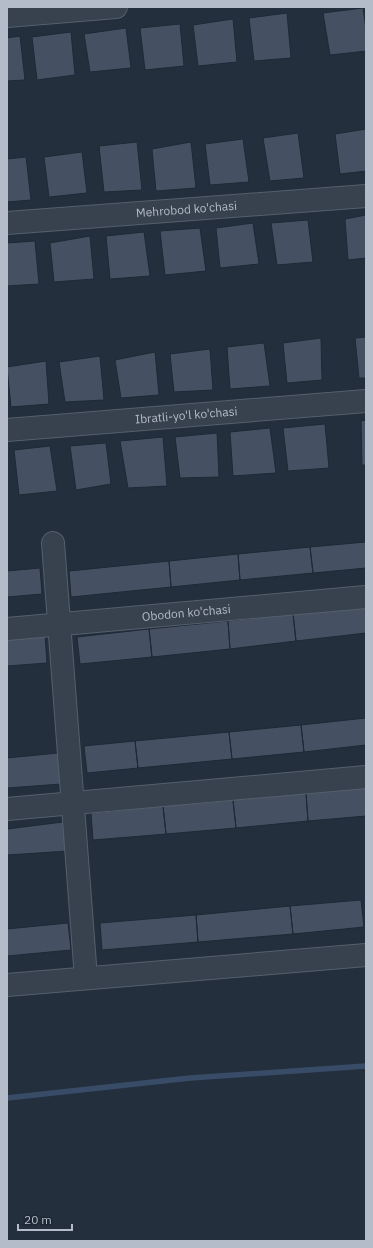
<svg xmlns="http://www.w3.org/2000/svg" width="373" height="1248" font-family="'IBM Plex Sans',sans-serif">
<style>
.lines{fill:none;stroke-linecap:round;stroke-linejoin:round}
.stream{stroke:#394c67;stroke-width:5.5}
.building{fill:#455162;stroke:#1f2835}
.minor-casing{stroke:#565f6c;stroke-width:24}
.minor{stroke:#38414e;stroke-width:22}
.labels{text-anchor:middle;stroke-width:3.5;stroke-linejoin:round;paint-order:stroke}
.street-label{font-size:12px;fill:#b4bcc9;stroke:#1d2633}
</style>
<rect width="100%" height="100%" fill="#242f3e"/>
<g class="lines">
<path class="stream" d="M7,1098L190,1078L366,1066"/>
</g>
<path class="building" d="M363,8L366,29V51L330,55L323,13Z
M287,13L291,58L254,61L249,18Z
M233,19L237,62L198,66L193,25Z
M180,24L184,66L145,70L140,28Z
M126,28L131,68L90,72L84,34Z
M71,32L75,75L37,80L32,37Z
M20,36L25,80L7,81V38Z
M366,129V171L340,174L335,134Z
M298,133L304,178L270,181L263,138Z
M243,139L249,182L210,185L205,144Z
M137,142L142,190L104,192L99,146Z
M191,142L196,188L156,191L152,149Z
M82,152L87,193L49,197L44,157Z
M26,157L31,200L7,202V159Z
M366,215V258L348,260L345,219Z
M308,220L313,262L277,265L271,223Z
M253,223L259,264L220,268L216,228Z
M200,228L206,271L165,275L160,231Z
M144,232L150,276L110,279L106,236Z
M90,236L94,279L54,282L50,243Z
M35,241L39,284L7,286V243Z
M366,337V378H359L355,338Z
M321,338L322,380L287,383L283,343Z
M264,343L270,386L230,389L227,347Z
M210,349L213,390L174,392L170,354Z
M155,352L159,395L121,398L115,360Z
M100,356L104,400L65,402L59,362Z
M46,361L49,404L11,407L7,367Z
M366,420V465H362L361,421Z
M325,424L329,468L288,471L283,428Z
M270,428L276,473L233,476L230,432Z
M217,433L219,477L180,478L175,437Z
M163,437L167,486L128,488L120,441Z
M106,443L111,484L76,490L70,446Z
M50,446L57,491L19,495L14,450Z
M366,542V568L313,573L310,547Z
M310,547L313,573L240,580L238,554Z
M238,554L240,580L171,587L169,561Z
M169,561L171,587L71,597L69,571Z
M40,568L42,594L7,597V571Z
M366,606V633L296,641L293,614Z
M293,614L296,641L230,649L228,621Z
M228,621L230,649L152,657L149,629Z
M149,629L152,657L80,664L77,637Z
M45,635L47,663L7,666V638Z
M366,718V745L304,752L301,725Z
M301,725L304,752L232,759L229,732Z
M229,732L232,759L138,768L135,741Z
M135,741L138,768L87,773L84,746Z
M58,753L61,784L7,788V758Z
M366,788V816L308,821L306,793Z
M306,793L308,821L236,828L233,800Z
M233,800L236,828L166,834L163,806Z
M163,806L166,834L93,840L91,813Z
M63,822L68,851L7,855V829Z
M361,900L364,927L293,934L290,906Z
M290,906L293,934L198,942L196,915Z
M196,915L198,942L102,950L100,923Z
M68,923L71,950L7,956V929Z"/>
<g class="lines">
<g class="minor-casing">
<g id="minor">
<path d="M7,16L116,7"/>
<path id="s1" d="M7,223L366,196"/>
<path id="s2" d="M7,430L366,401"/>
<path d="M53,543L86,978"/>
<path id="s3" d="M7,629L366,597"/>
<path d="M7,809L366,777"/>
<path d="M7,985L366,955"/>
</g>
</g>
<use href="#minor" class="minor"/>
</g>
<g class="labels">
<g class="street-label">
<text dy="4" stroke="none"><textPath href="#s1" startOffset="180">Mehrobod ko'chasi</textPath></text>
<text dy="4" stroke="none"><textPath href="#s2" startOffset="180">Ibratli-yo'l ko'chasi</textPath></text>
<text dy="4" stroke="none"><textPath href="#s3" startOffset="180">Obodon ko'chasi</textPath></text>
</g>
</g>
<rect width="373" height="1248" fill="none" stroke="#b4bcc9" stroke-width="16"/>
<path d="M18 1224v6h54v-6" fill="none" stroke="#b4bcc9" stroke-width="2"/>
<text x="24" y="1224" font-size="12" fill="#b4bcc9" stroke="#1d2633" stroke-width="3" paint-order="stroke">20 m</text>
</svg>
